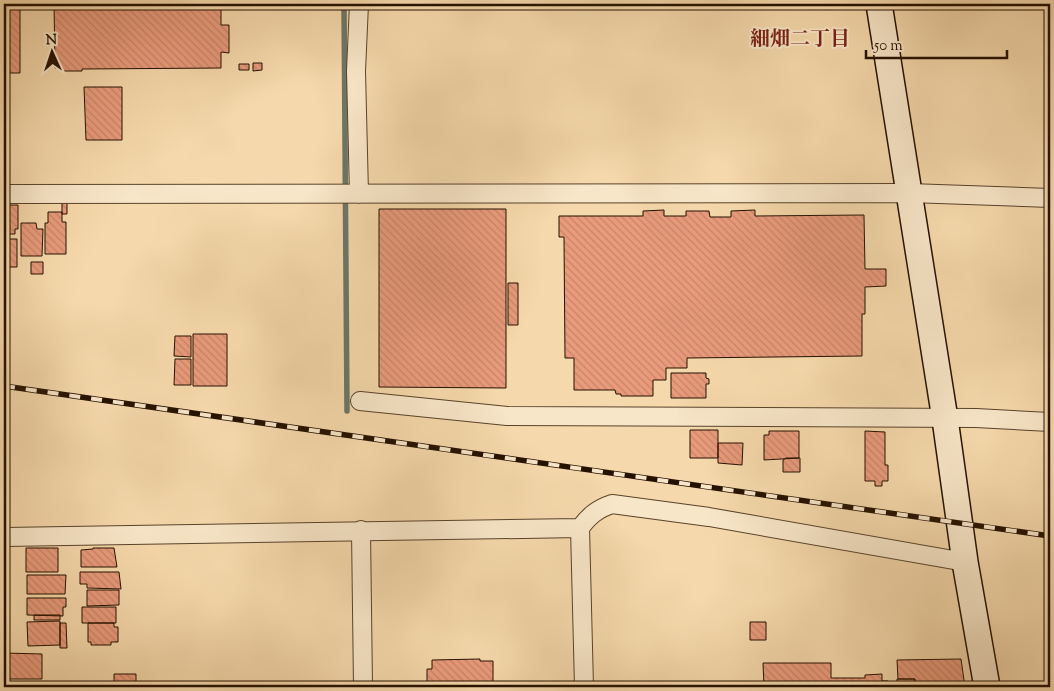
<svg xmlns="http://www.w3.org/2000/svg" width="1054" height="691" font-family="'Sorts Mill Goudy','Noto Serif JP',serif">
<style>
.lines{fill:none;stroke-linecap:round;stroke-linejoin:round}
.stream{stroke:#6c7667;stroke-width:5.5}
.building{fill:url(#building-back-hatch);stroke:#251100}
.street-casing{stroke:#59432b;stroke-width:20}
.secondary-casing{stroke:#251100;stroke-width:28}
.street{stroke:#f8e6c8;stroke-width:18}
.secondary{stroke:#f8e6c8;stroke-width:25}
.rail-casing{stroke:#251100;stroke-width:5.5}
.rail{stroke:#f8e6c8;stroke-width:4;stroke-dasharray:11;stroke-linecap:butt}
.labels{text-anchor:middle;stroke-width:4;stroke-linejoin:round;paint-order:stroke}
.neighbourhood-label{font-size:20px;font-weight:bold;fill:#7a1f14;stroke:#f8e6c8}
</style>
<defs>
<pattern id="building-back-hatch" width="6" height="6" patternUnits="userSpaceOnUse" patternTransform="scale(1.25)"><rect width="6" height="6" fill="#e99b7c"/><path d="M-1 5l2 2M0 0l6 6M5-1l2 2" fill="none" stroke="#c88469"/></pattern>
</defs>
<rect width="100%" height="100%" fill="#f5d8ab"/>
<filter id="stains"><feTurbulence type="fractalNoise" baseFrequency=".004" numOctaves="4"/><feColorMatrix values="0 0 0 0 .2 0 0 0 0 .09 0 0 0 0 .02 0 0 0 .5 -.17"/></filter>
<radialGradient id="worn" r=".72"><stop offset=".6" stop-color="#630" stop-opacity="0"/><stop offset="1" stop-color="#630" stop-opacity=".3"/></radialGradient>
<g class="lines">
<path class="stream" d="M344,4L347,411"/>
</g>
<path class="building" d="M4,4H20V73H4Z
M54,4H221V25H229V53L221,52V68L82,69V71H62V68H55Z
M253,63H262V70L253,71Z
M239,64H249V70H239Z
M84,87H122V140H86Z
M62,202H67V214H62Z
M4,205H18V229H15V234H4Z
M379,209H506V388L379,387Z
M664,210V216H686V211H709L710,217H731V211L755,210V216L864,215L865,269H886V286L865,287V314H862V356L687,358V368H666V380H653V396H621V394H616L615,390H574V358H565L564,237H559V216H643V211Z
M48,212H62V222H66V254H45V223H48Z
M21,223H36L37,229H43L42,256H21Z
M4,239H17V267H4Z
M31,262H43V274H31Z
M508,283H518V325H508Z
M193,334H227V386H193Z
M175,336H191V357L174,356Z
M175,359H191V385H174Z
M671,373H706V378L709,379V384H706V398H671Z
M690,430H718V458H690Z
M769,431H799V458L764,460V435H769Z
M865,431L885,432V465H888V481H882V486H875V481H865Z
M718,443H743L742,465L718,463Z
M786,458H800V472H783V460Z
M26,548H58V572H26Z
M93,548H114L117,567H81V550L93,549Z
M80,572H119L121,589L87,588V584H80Z
M27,575H66L65,594H27Z
M87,590H119V605L87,606Z
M27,598H66V607H63V616L27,615Z
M82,607H116V623H82Z
M34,615H60V620H34Z
M60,621V645L28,646L27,622Z
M750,622H766V640H750Z
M60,623H66L67,648H60Z
M88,623H114V627H118V642H111V645H91V642H88Z
M4,653L42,654V679H4Z
M480,659V661H493V683H488V687H433V682H427V669H432V660Z
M961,659L965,687H915V679H898L897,660Z
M763,663H831V678H865V675L882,674V681H888V687H764Z
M114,674H136V687H114Z
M897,679H915V687H897Z"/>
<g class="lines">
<g class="street-casing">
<path id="street" d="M359,4L356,71L359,194
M4,194L909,193L1050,198
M360,401L507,416L976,418L1050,422
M361,530L363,687
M4,537L580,528
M584,687L580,528C589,516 597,509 612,504L709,517L965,562"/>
</g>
<g class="secondary-casing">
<path id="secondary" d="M879,4L945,419L965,562L987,687"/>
</g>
<use href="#street" class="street"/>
<use href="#secondary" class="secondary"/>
<g class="rail-casing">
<path id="rail" d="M4,386L1050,536"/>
</g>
<use href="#rail" class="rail"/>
</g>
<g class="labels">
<g class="neighbourhood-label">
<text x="800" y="45">細畑二丁目</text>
</g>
</g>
<rect width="1054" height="691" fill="none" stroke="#f5d8ab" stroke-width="20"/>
<rect x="5" y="5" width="1044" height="681" fill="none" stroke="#251100" stroke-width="2.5"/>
<rect x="10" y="10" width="1034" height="671" fill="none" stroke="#251100"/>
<g transform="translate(52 52) rotate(357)" stroke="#f8e6c8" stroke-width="4" paint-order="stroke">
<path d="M0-4L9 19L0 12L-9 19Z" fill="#251100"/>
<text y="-8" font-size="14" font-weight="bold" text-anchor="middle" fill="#251100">N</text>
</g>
<path d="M866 50v8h141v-8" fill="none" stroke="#251100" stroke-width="2.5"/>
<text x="874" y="50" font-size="15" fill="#251100" stroke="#f8e6c8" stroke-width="4" paint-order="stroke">50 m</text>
<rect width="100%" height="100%" filter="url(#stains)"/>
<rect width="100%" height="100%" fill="url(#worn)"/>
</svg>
